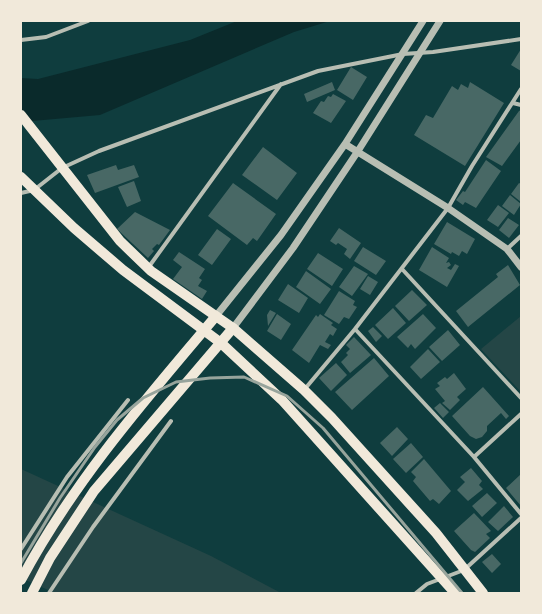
<svg xmlns="http://www.w3.org/2000/svg" width="542" height="614" font-family="Literata,serif">
<style>
.green{fill:#244646}
.water{fill:#0a2a2b}
.building{fill:#486865}
.lines{fill:none;stroke-linecap:round;stroke-linejoin:round}
.minor{stroke:#b8beb3;stroke-width:4}
.tertiary{stroke:#b8beb3;stroke-width:7}
.primary{stroke:#f1e9da;stroke-width:10}
.trunk{stroke:#f1e9da;stroke-width:10}
.rail{stroke:#97a49c;stroke-width:3}
</style>
<rect width="100%" height="100%" fill="#0f3d3e"/>
<path class="green" d="M521,316V392L481,349Z
M21,469L211,556L281,593H55L21,578Z"/>
<path class="water" d="M237,21H330L294,32L100,115L21,122V78L38,79L190,40Z"/>
<path class="building" d="M521,49V71L511,65Z
M351,67L367,77L353,100L337,90Z
M332,82L335,90L307,102L304,94Z
M470,82L504,103L465,166L414,135L426,115L433,118L452,86L458,90L461,84L468,88Z
M333,94L346,101L331,123L313,113L321,101L324,102L328,96L331,97Z
M521,110V140L502,166L486,157L519,111Z
M263,147L297,173L277,200L242,175Z
M486,160L501,171L476,208L465,202L463,205L456,200L463,191L465,192Z
M116,165L118,170L134,165L139,177L95,193L87,175Z
M134,181L141,201L127,207L118,187Z
M233,183L276,214L257,241L253,238L247,245L208,216Z
M519,183L521,184V202L511,194Z
M510,195L521,204L514,215L502,206Z
M498,205L509,213L498,227L487,220Z
M135,212L170,230L159,245L157,244L152,249L154,251L148,258L117,229Z
M508,218L519,225L509,238L499,230Z
M447,222L475,239L467,254L462,251L459,256L452,252L451,254L434,244Z
M339,228L361,243L350,259L344,254L347,249L338,243L336,245L330,241Z
M217,229L231,239L212,265L198,255Z
M363,247L386,261L376,275L354,261Z
M432,247L449,258L446,263L449,262L451,265L447,268L451,270L455,264L459,266L447,287L419,270Z
M179,252L205,269L199,278L202,280L198,286L207,291L202,299L173,279L182,267L173,260Z
M318,253L343,269L332,286L307,269Z
M508,265L520,285L468,327L456,311L498,277L496,274Z
M354,266L368,274L352,296L339,287Z
M306,271L331,289L320,304L296,287Z
M368,276L378,282L370,295L360,289Z
M288,284L308,298L299,313L278,300Z
M412,290L427,305L409,321L395,306Z
M339,291L355,301L353,305L357,307L349,319L344,317L339,324L324,315Z
M393,308L406,323L388,339L375,325Z
M270,310L276,313L268,326L267,315Z
M277,314L291,324L281,340L267,331Z
M320,314L333,323L331,325L337,329L333,336L330,334L325,342L331,345L328,349L320,345L309,363L292,350L316,315L318,317Z
M423,314L436,328L415,349L411,344L408,348L397,337Z
M373,327L382,336L376,342L368,331Z
M448,330L460,345L442,361L429,347Z
M354,337L371,355L350,373L341,362L348,355L346,353L350,349L346,345Z
M428,349L440,362L421,379L410,367Z
M374,358L389,376L352,410L335,392Z
M336,363L347,375L331,391L319,378Z
M454,373L466,389L457,397L460,400L450,410L442,403L445,401L435,389L440,386L437,383L445,377L447,379Z
M483,387L509,416L506,419L501,413L487,426V431L482,437L476,439L470,436L452,416Z
M440,403L449,412L443,418L434,408Z
M397,427L408,439L392,456L380,443Z
M411,443L423,457L406,473L393,459Z
M424,459L451,491L439,504L433,499L430,501L413,481L416,477L411,472Z
M471,468L482,481L479,485L483,489L468,501L457,490L465,482L460,477Z
M521,474V506L506,488Z
M487,493L497,503L482,517L472,506Z
M504,506L513,517L498,531L488,522Z
M474,513L491,531L486,534L490,538L475,552L471,550L454,531Z
M492,554L501,564L492,573L482,562Z"/>
<g class="lines">
<path class="minor" d="M21,40L46,37L88,21
M513,103L521,105
M21,193L34,190L62,168L99,151L318,71L403,54L433,52L521,39
M507,249L521,236
M148,268L281,84
M402,269L521,398
M355,329L448,208L472,166L521,89
M304,390L355,329L474,457L521,514
M474,457L521,414
M21,549L67,477L128,400
M49,593L93,527L171,421
M416,593L427,584L464,570L521,518"/>
<path class="tertiary" d="M345,144L448,208L507,249L521,267
M216,316L281,235L345,144L423,21
M233,328L293,248L358,151L440,21"/>
<path class="primary" d="M21,580C73,482 145,400 216,316
M32,593L50,558L94,491L233,328"/>
<path class="trunk" d="M21,115L120,241L151,271L233,328L304,390L332,418L436,533L483,593
M21,177L74,228L123,270L221,343L282,400L455,593"/>
<path class="rail" d="M21,563L60,498L95,447L117,420L143,398L176,382L210,378L244,377L287,396L323,428L462,593"/>
</g>
<rect width="542" height="614" fill="none" stroke="#f1e9da" stroke-width="44"/>
</svg>
